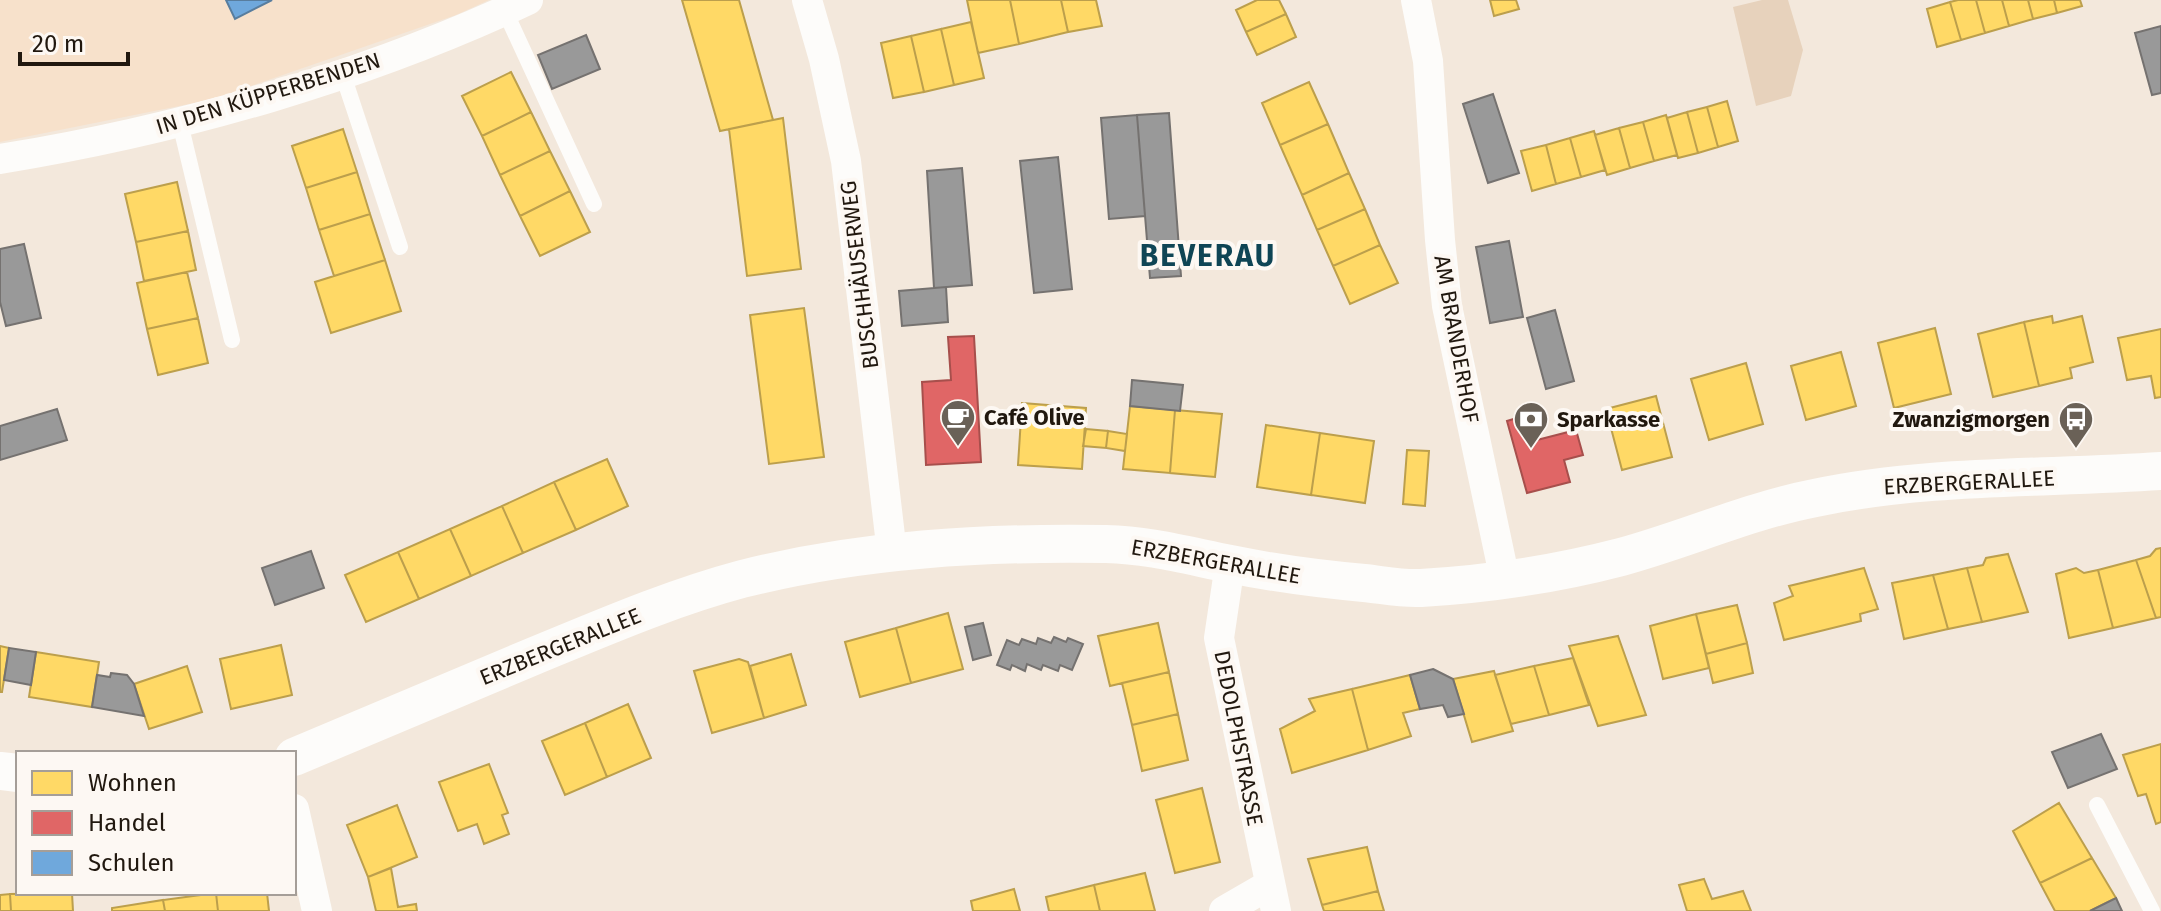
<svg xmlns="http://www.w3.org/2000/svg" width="2161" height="911" font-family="'Fira Sans',sans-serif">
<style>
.built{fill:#f7e1cb}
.green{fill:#e7d2bc}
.homes{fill:#ffd966;stroke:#bc9f4c;stroke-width:2}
.shops{fill:#e06666;stroke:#a74f4c;stroke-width:2}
.schools{fill:#6fa8dc;stroke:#587d9e;stroke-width:2}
.industry{fill:#999;stroke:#757270;stroke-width:2}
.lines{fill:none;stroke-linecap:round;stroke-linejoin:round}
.service{stroke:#fdfcfa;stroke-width:16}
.minor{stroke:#fdfcfa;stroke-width:30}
.tertiary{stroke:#fdfcfa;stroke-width:38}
.labels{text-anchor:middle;stroke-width:8;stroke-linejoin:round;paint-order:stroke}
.street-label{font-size:22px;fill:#21180f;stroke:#fdf8f3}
.poi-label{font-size:22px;font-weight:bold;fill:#21180f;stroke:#fdf8f3;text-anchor:start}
.district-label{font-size:30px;font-weight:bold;letter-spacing:2px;fill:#0f4555;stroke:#fdf8f3}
</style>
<rect width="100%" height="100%" fill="#f3e8dc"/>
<path class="built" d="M0,0H489L456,15L214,99L0,142Z"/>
<path class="green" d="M1762,0H1788L1803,50L1791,96L1756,106L1733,7Z"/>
<path class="homes" d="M682,0H739L773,120L720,131Z
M967,0H1010L1019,44L978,53Z
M1010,0H1061L1068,32L1019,44Z
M1061,0H1096L1102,26L1068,32Z
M1257,0H1279L1286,14L1246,32L1236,10Z
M1490,0H1516L1519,9L1494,16Z
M1958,0H1976L1985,33L1961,40L1950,2Z
M1976,0H2002L2009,26L1985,33Z
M2002,0H2028L2033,19L2009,26Z
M2028,0H2054L2057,13L2033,19Z
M2054,0H2080L2082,6L2057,13Z
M1950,2L1961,40L1937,47L1927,9Z
M1286,14L1296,37L1257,55L1246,32Z
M971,22L984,78L954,85L941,29Z
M941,29L954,85L924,92L911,36Z
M911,36L924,92L893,98L881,43Z
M511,72L531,112L482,136L462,96Z
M1309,82L1328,124L1280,145L1262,103Z
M1727,101L1738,141L1718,147L1707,107Z
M1707,107L1718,147L1698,153L1687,112Z
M531,112L550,151L500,175L482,136Z
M1687,112L1698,153L1678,158L1667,118Z
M1666,115L1677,155L1654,161L1643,122Z
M783,118L801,269L747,276L729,129Z
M1643,122L1654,161L1630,168L1619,128Z
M1328,124L1349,173L1302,195L1280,145Z
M1619,128L1630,168L1607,175L1595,135Z
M343,129L357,172L306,188L292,146Z
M1594,131L1605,170L1581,177L1570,138Z
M1570,138L1581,177L1556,184L1546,145Z
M1546,145L1556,184L1532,191L1521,151Z
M550,151L570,191L520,216L500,175Z
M357,172L370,214L319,230L306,188Z
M1349,173L1365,209L1317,230L1302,195Z
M177,182L188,231L136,242L125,194Z
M570,191L590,232L540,256L520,216Z
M1365,209L1380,245L1333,266L1317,230Z
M370,214L385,260L334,276L319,230Z
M188,231L196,270L144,281L136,242Z
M1380,245L1398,283L1350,304L1333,266Z
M385,260L401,311L331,333L315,282Z
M187,272L198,318L147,329L137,283Z
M804,308L824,457L769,464L750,315Z
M2052,316L2053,323L2082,316L2093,362L2070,368L2072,378L2039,386L2024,322Z
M198,318L208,363L158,375L147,329Z
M2024,322L2039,386L1993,397L1978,334Z
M1935,328L1951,394L1894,408L1878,343Z
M2161,329V397L2155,398L2151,376L2127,380L2118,338Z
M1841,352L1856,406L1806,420L1791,366Z
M1746,363L1763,424L1709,440L1691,379Z
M1656,396L1672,457L1622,470L1606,409Z
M1022,403L1086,408L1082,469L1018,465Z
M1130,406L1175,410L1170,473L1123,469Z
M1175,410L1222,414L1215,477L1170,473Z
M1266,425L1320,433L1311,495L1257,487Z
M1086,429L1108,431L1106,448L1083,446Z
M1108,431L1127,434L1125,451L1106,448Z
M1320,433L1374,441L1365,503L1311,495Z
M1407,450L1429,451L1425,506L1403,504Z
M607,459L628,506L576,530L554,482Z
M554,482L576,530L523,553L502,506Z
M502,506L523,553L471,576L450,529Z
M450,529L471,576L419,599L398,552Z
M2161,548V617L2156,618L2136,560L2150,556L2156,549Z
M398,552L419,599L366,622L345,575Z
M2008,554L2028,612L1982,622L1967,568L1983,565L1986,558Z
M2136,560L2156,618L2113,628L2098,570Z
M1864,568L1878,609L1860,614L1861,621L1784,640L1774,603L1793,596L1789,586Z
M1967,568L1982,622L1948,629L1933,575Z
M2076,568L2084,573L2098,570L2113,628L2069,638L2056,574Z
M1933,575L1948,629L1904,639L1892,583Z
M1737,605L1747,643L1706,654L1696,614Z
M948,613L963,669L911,683L896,628Z
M1696,614L1709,668L1663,679L1650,626Z
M1158,623L1169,672L1110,686L1098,636Z
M896,628L911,683L860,697L845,642Z
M1618,636L1646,715L1598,726L1569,646Z
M1747,643L1753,673L1713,683L1706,654Z
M281,645L292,695L231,709L220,659Z
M0,646L9,648L2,692H0Z
M36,652L99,662L92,707L29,697Z
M791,654L806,705L764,718L750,666Z
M1573,658L1589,705L1549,715L1534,666Z
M739,659L748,662L764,718L712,733L694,671Z
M187,666L202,712L149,729L134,684Z
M1534,666L1549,715L1511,724L1495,675Z
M1494,671L1513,731L1472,742L1453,679Z
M1169,672L1178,714L1132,725L1122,683Z
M1410,675L1420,709L1403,713L1411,736L1368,750L1352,689Z
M1352,689L1368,750L1292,773L1280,729L1315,711L1309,699Z
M628,704L651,758L607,777L585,723Z
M1178,714L1188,760L1142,771L1132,725Z
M585,723L607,777L565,795L542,741Z
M2161,744V822L2156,824L2146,794L2138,796L2123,755Z
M489,764L508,813L502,815L509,834L484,844L477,824L458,831L439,782Z
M1202,788L1220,862L1175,873L1156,800Z
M2059,803L2092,858L2040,883L2013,831Z
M397,805L417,857L368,877L347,825Z
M1367,847L1378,891L1322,905L1308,859Z
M2092,858L2116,898L2090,911H2055L2040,883Z
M391,868L398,907L416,904L417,911H376L368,877Z
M1145,873L1155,911H1100L1094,885Z
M1704,879L1712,899L1743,891L1751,911H1687L1679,885Z
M1094,885L1100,911H1049L1046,897Z
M1014,889L1020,911H973L971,901Z
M1378,891L1384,911H1324L1322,905Z
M72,893L73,911H11L10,894Z
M216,893L218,911H165L163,900Z
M216,893H267L269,911H218Z
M10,894L11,911H0V895Z
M163,900L165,911H112V908Z"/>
<path class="shops" d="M974,336L981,462L926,465L922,382L951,380L948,337Z
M1530,414L1537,440L1576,430L1583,455L1564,460L1570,482L1527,493L1507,421Z"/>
<path class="schools" d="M226,0H272L235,19Z"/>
<path class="industry" d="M2161,26V93L2152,95L2135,33Z
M586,35L600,69L552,89L538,55Z
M1493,94L1519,173L1488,183L1463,104Z
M1169,113L1181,276L1150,278L1137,115Z
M1137,115L1145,216L1109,219L1101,118Z
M1058,157L1072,289L1034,293L1020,161Z
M962,168L972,285L934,288L927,171Z
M1509,241L1523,317L1490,323L1476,247Z
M24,244L41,318L6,326L0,302V249Z
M946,287L948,322L902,326L899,291Z
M1555,310L1574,381L1546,389L1527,318Z
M1132,380L1183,385L1180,411L1130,406Z
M57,409L67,440L0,460V426Z
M311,551L324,588L275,605L262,568Z
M983,623L991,655L973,660L965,627Z
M1054,637L1066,642L1068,638L1083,644L1072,670L1060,665L1058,671L1043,665L1041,670L1027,664L1025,671L1012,665L1010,670L997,665L1007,640L1019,645L1022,639L1036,644L1038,638L1051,643Z
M9,648L36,652L31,685L4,680Z
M1433,669L1453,679L1464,714L1448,717L1443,705L1420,709L1410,675Z
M111,673L127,675L134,684L144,716L92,707L97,675L110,677Z
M2101,734L2117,769L2068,788L2052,752Z
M2116,898L2122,911H2090Z"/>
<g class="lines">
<path class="service" d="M505,11L594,204
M342,72L400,247
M180,123L232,340
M2097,805L2152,911"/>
<path class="minor" d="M807,0L824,59L846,161L892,553
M1416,0L1428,61L1440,240L1447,306L1505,580
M0,159C179,130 364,77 528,0
M1230,564L1219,638L1276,911
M294,809L317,911
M1224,911L1269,885"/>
<path class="tertiary" d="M294,757C374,724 454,690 534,656C602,628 671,598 742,579C861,549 985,542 1106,544C1149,545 1189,556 1230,564C1274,573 1319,579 1364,583C1383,585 1402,589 1421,588C1489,584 1556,574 1621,557C1687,539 1748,511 1815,498C1929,474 2045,479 2161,471
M0,771L18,773"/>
</g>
<defs>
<g id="cafe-pin" transform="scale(1.8)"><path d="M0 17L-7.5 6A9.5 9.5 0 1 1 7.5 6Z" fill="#6a6157" stroke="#fdf8f3"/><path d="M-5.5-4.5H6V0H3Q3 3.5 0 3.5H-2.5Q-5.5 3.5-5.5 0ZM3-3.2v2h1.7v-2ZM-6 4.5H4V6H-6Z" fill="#fff"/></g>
<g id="bank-pin" transform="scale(1.8)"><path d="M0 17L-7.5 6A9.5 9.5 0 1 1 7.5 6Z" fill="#6a6157" stroke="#fdf8f3"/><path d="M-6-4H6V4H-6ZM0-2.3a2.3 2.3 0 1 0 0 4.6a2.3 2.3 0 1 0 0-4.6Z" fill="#fff"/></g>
<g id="bus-pin" transform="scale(1.8)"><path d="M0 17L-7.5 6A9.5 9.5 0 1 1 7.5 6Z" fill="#6a6157" stroke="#fdf8f3"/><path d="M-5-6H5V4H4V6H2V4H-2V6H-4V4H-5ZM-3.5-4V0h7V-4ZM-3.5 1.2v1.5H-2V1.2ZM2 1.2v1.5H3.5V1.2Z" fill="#fff"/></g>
</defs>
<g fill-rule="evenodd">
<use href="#cafe-pin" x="958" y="417"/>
<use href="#bank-pin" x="1531" y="419"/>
<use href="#bus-pin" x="2076" y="419"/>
</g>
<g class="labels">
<g class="street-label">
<text transform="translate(268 93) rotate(-17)" y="8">IN DEN KÜPPERBENDEN</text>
<text transform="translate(859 275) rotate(-97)" y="8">BUSCHHÄUSERWEG</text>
<text transform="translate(1457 339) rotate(80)" y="8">AM BRANDERHOF</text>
<text transform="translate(1969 482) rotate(-3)" y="8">ERZBERGERALLEE</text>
<text transform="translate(1216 561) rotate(10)" y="8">ERZBERGERALLEE</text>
<text transform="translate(560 646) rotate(-22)" y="8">ERZBERGERALLEE</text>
<text transform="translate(1239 738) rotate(79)" y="8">DEDOLPHSTRASSE</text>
</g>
<g class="poi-label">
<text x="984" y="425">Café Olive</text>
<text x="1557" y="427">Sparkasse</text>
<text x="2050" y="427" text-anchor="end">Zwanzigmorgen</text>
</g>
<g class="district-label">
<text x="1208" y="266">BEVERAU</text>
</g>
</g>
<rect x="16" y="751" width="280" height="144" fill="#fdf8f3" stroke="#a59e98" stroke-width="2"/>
<rect x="32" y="771" width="40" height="24" fill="#ffd966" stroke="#a59e98" stroke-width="2"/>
<text x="88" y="791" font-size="24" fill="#21180f">Wohnen</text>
<rect x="32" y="811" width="40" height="24" fill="#e06666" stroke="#a59e98" stroke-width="2"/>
<text x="88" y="831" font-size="24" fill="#21180f">Handel</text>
<rect x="32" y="851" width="40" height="24" fill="#6fa8dc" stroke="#a59e98" stroke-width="2"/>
<text x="88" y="871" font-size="24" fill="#21180f">Schulen</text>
<path d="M20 52v12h108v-12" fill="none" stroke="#21180f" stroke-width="4"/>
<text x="32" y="52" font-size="24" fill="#21180f" stroke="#fdf8f3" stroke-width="6" paint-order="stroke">20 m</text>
</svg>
